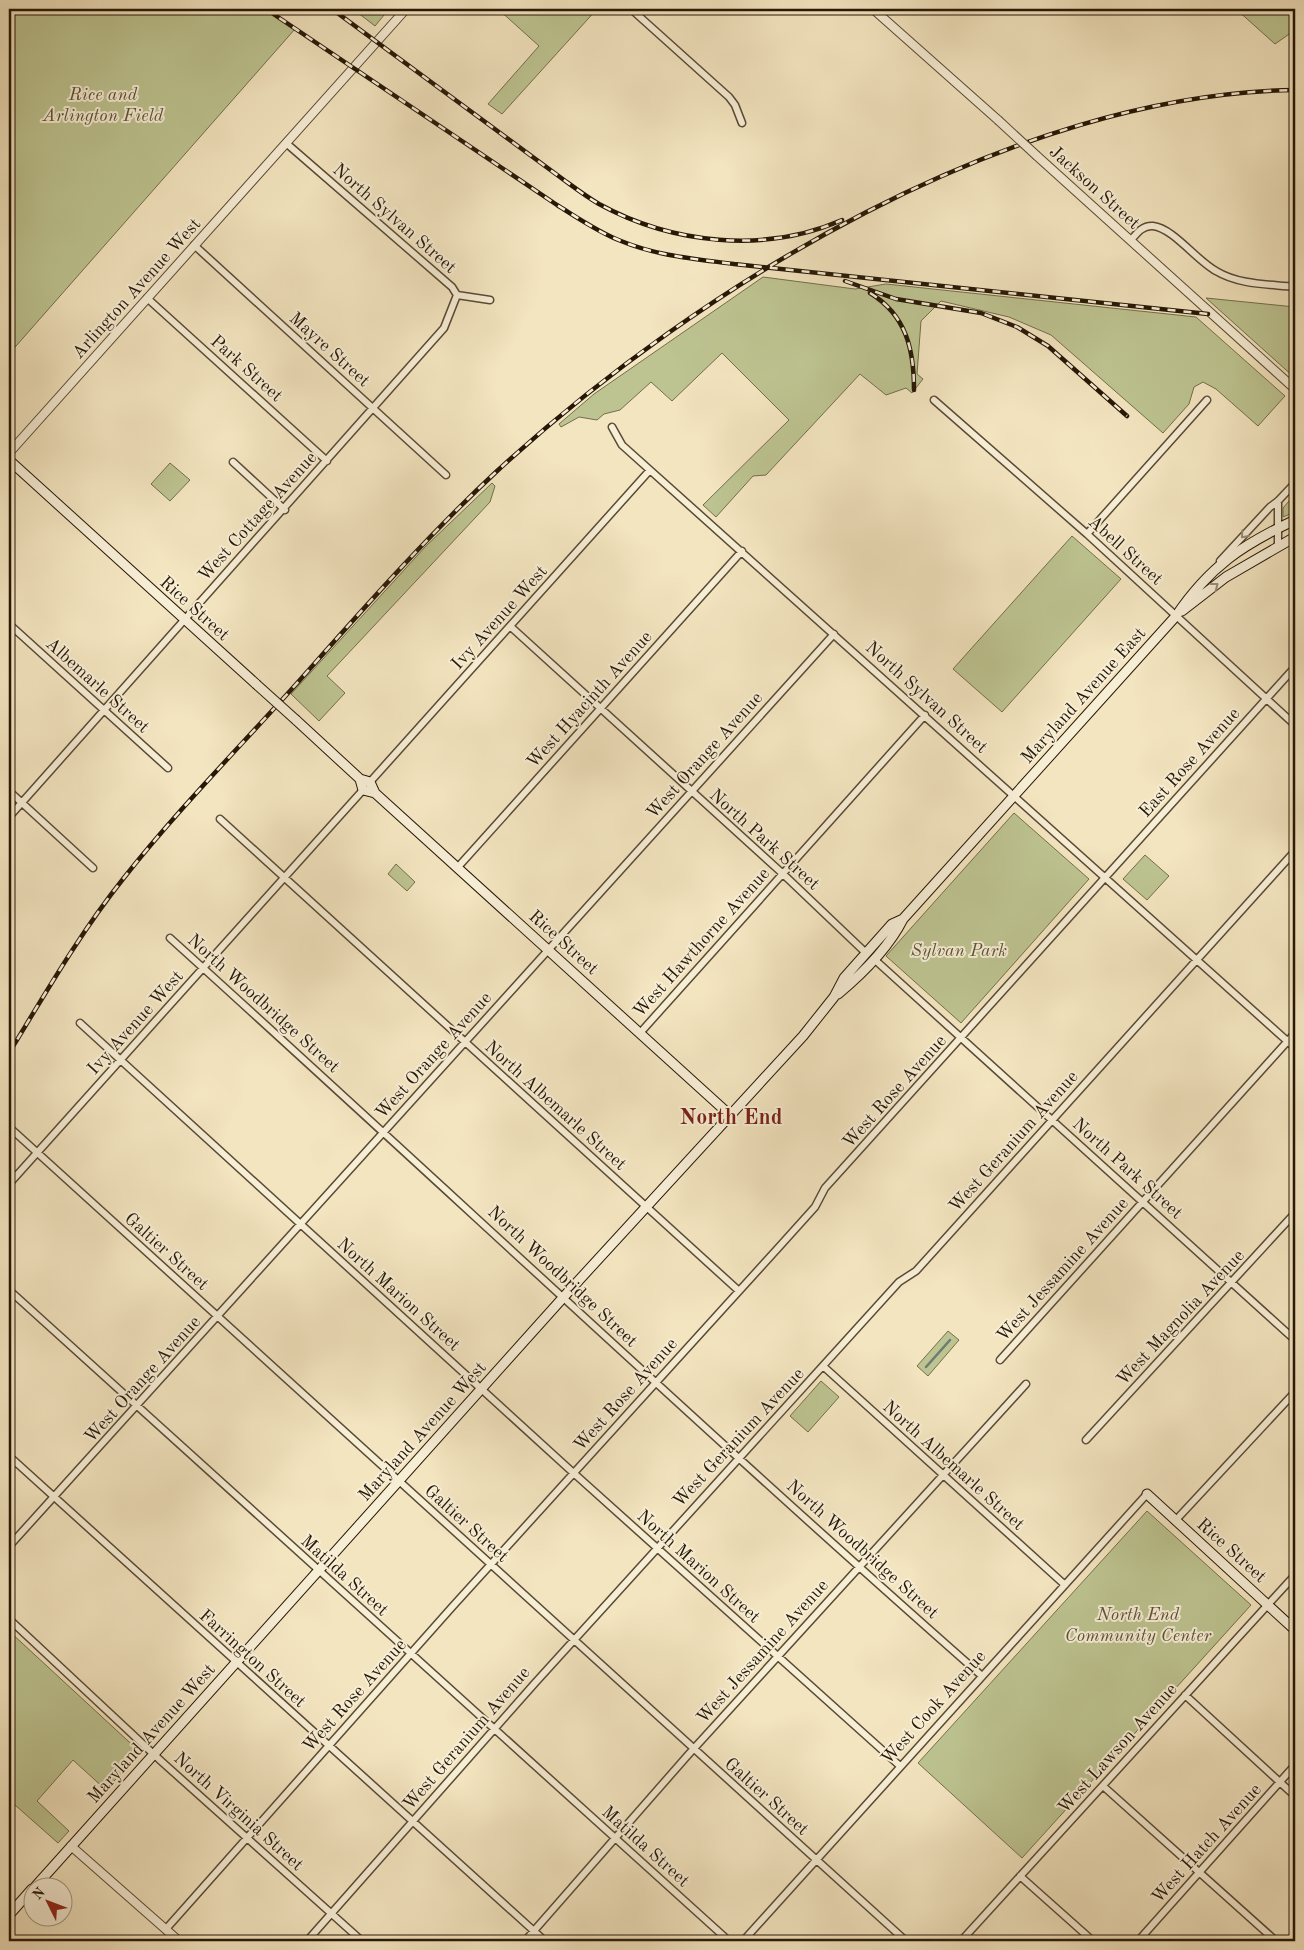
<svg xmlns="http://www.w3.org/2000/svg" width="1304" height="1950" font-family="'Old Standard TT',serif">
<style>
.green{fill:#bdc491;stroke:#726e4c}
.lines{fill:none;stroke-linecap:round;stroke-linejoin:round}
.stream{stroke:#6d7b71;stroke-width:2.5}
.minor-casing{stroke:#594a34;stroke-width:9}
.tertiary-casing{stroke:#594a34;stroke-width:10}
.secondary-casing{stroke:#261706;stroke-width:11}
.minor{stroke:#f7eed6;stroke-width:6}
.tertiary{stroke:#f7eed6;stroke-width:8}
.secondary{stroke:#f7eed6;stroke-width:9}
.rail-casing{stroke:#261706;stroke-width:4.5}
.rail{stroke:#f7eed6;stroke-width:2.5;stroke-dasharray:8;stroke-linecap:butt}
.tertiary-bridge-casing{stroke:#594a34;stroke-width:10;stroke-linecap:butt}
.secondary-bridge-casing{stroke:#261706;stroke-width:11;stroke-linecap:butt}
.tertiary-bridge{stroke:#f7eed6;stroke-width:8}
.secondary-bridge{stroke:#f7eed6;stroke-width:9}
.oneway{stroke:#998d78}
.labels{text-anchor:middle;stroke-width:4;stroke-linejoin:round;paint-order:stroke}
.park-label{font-size:18px;font-style:italic;fill:#5b5437;stroke:#f7eed6}
.street-label{font-size:18px;fill:#261706;stroke:#f7eed6}
.district-label{font-size:22px;font-weight:bold;fill:#7a1f14;stroke:#f7eed6}
</style>
<rect width="100%" height="100%" fill="#f3e5c0"/>
<filter id="stains"><feTurbulence type="fractalNoise" baseFrequency=".004" numOctaves="4"/><feColorMatrix values="0 0 0 0 .2 0 0 0 0 .09 0 0 0 0 .02 0 0 0 .5 -.17"/></filter>
<radialGradient id="worn" r=".72"><stop offset=".6" stop-color="#630" stop-opacity="0"/><stop offset="1" stop-color="#630" stop-opacity=".3"/></radialGradient>
<path class="green" d="M9,9H266L295,29L9,354Z
M353,9H389L375,26Z
M498,9H597L502,114L488,104L539,46Z
M1236,9H1295V30L1275,44Z
M763,277L855,289L886,284L1196,317L1285,396L1258,426L1216,389L1203,382L1194,387L1189,404L1163,433L1051,335L1009,317L941,301L921,321L917,374L923,379L912,393L906,388L886,395L860,374L766,475L753,476L716,517L703,505L789,420L722,353L672,401L651,382L620,410L604,414L597,420L579,417L561,427L559,424L594,394Z
M1206,298L1295,307V378Z
M170,463L190,480L170,501L151,484Z
M492,483L495,486L490,502L327,676L345,693L319,721L291,694L426,546Z
M1295,494V512L1283,517V508Z
M1072,536L1121,579L1002,712L953,669Z
M1014,813L1089,879L961,1023L886,956Z
M1145,855L1169,876L1147,900L1123,879Z
M396,864L415,882L407,891L388,874Z
M948,1331L959,1340L928,1376L917,1366Z
M821,1381L839,1397L808,1432L790,1416Z
M1147,1511L1251,1605L1022,1858L918,1763Z
M9,1631L140,1752L106,1790L73,1760L37,1801L69,1831L58,1843L15,1805L9,1812Z"/>
<g class="lines">
<path class="stream" d="M926,1367L950,1340"/>
<g class="minor-casing">
<path id="minor" d="M631,9L729,97L735,105L742,123
M286,143L452,287L457,295L490,300
M1131,240C1137,233 1143,225 1153,226C1173,228 1197,261 1216,271C1239,285 1269,284 1295,287
M194,245L446,475
M147,298L327,461
M934,400L1087,534L1295,725
M612,427L622,445L1295,1048
M233,462L285,510
M1087,534L1207,400
M1278,547V501
M1220,561L1270,507L1278,501L1295,483
M9,624L168,768
M511,627L782,873L866,953
M370,782L650,470
M9,791L93,868
M9,817L444,328L457,295
M220,819L739,1291
M458,867L742,551
M170,938C441,1183 707,1434 982,1676
M874,959L1295,1340
M80,1023L568,1468L900,1766
M640,1033L925,715
M9,1127L906,1941
M9,1184L363,790
M9,1290L729,1941
M1000,1360L1295,1033
M823,1366L1065,1585
M1086,1440L1295,1213
M9,1456L545,1941
M1175,1521L1295,1392
M12,1543L834,634
M9,1619L161,1761L362,1941
M1185,1695L1295,1796
M1103,1786L1276,1941
M1020,1876L1093,1941
M166,1929L453,1606L779,1247L815,1207L825,1188L1295,667
M307,1941L535,1683L899,1282L916,1271L1295,851
M525,1941L688,1755L1026,1384
M743,1941L1147,1494
M961,1941L1295,1575
M1138,1941L1295,1765"/>
</g>
<g class="tertiary-casing">
<path id="tertiary" d="M873,9L998,120
M1037,156L1295,389
M9,453L406,9
M71,1846L179,1941
M1294,1941L1295,1940"/>
</g>
<g class="secondary-casing">
<path id="secondary" d="M9,460L256,684
M1182,611L1226,577L1295,537
M296,720L360,779L370,782L375,793L731,1116
M360,779L363,790L375,793
M838,994C862,974 889,947 903,919L1176,616C1210,566 1242,545 1295,520
M1147,1494L1295,1630
M34,1888L569,1291L803,1036L834,997L844,978L892,924L903,919
M9,1915L32,1889"/>
</g>
<use href="#minor" class="minor"/>
<use href="#tertiary" class="tertiary"/>
<use href="#secondary" class="secondary"/>
<g class="rail-casing">
<path id="rail" d="M266,9L557,205C578,218 598,232 621,241C657,256 696,259 734,264L1208,314
M332,9L564,180C575,188 587,197 599,204C672,244 765,254 842,220
M845,281L896,299L981,313L1017,327L1048,346L1127,416
M870,293C906,315 914,349 914,390
M9,1053C45,994 80,933 123,879C175,813 234,753 290,691C357,616 423,540 496,472C699,285 1013,94 1295,90"/>
</g>
<use href="#rail" class="rail"/>
<g class="tertiary-bridge-casing">
<path id="tertiary-bridge" d="M998,120L1037,156"/>
</g>
<g class="secondary-bridge-casing">
<path id="secondary-bridge" d="M256,684L296,720"/>
</g>
<use href="#tertiary-bridge" class="tertiary-bridge"/>
<use href="#secondary-bridge" class="secondary-bridge"/>
</g>
<defs><path id="oneway-chevron" d="M-2-3.5L2.5 0L-2 3.5" fill="none" stroke-width="1.6" stroke-linecap="round" stroke-linejoin="round" transform="scale(1.25)"/></defs>
<g class="oneway">
<use href="#oneway-chevron" transform="translate(1244 535) rotate(132)"/>
<use href="#oneway-chevron" transform="translate(1215 586) rotate(-37)"/>
</g>
<g class="labels">
<g class="park-label">
<text x="103" y="100">Rice and<tspan x="103" dy="21">Arlington Field</tspan></text>
<text x="959" y="956">Sylvan Park</text>
<text x="1138" y="1620">North End<tspan x="1138" dy="21">Community Center</tspan></text>
</g>
<g class="street-label">
<text transform="translate(1095 187) rotate(42)" y="6">Jackson Street</text>
<text transform="translate(395 218) rotate(41)" y="6">North Sylvan Street</text>
<text transform="translate(136 288) rotate(-48)" y="6">Arlington Avenue West</text>
<text transform="translate(330 349) rotate(42)" y="6">Mayre Street</text>
<text transform="translate(247 368) rotate(42)" y="6">Park Street</text>
<text transform="translate(257 516) rotate(-48)" y="6">West Cottage Avenue</text>
<text transform="translate(1126 550) rotate(42)" y="6">Abell Street</text>
<text transform="translate(195 608) rotate(42)" y="6">Rice Street</text>
<text transform="translate(499 617) rotate(-48)" y="6">Ivy Avenue West</text>
<text transform="translate(98 685) rotate(42)" y="6">Albemarle Street</text>
<text transform="translate(1083 695) rotate(-48)" y="6">Maryland Avenue East</text>
<text transform="translate(927 697) rotate(42)" y="6">North Sylvan Street</text>
<text transform="translate(589 699) rotate(-48)" y="6">West Hyacinth Avenue</text>
<text transform="translate(704 755) rotate(-48)" y="6">West Orange Avenue</text>
<text transform="translate(1189 762) rotate(-48)" y="6">East Rose Avenue</text>
<text transform="translate(765 839) rotate(42)" y="6">North Park Street</text>
<text transform="translate(564 942) rotate(42)" y="6">Rice Street</text>
<text transform="translate(701 942) rotate(-48)" y="6">West Hawthorne Avenue</text>
<text transform="translate(264 1003) rotate(42)" y="6">North Woodbridge Street</text>
<text transform="translate(135 1022) rotate(-48)" y="6">Ivy Avenue West</text>
<text transform="translate(433 1055) rotate(-48)" y="6">West Orange Avenue</text>
<text transform="translate(894 1091) rotate(-48)" y="6">West Rose Avenue</text>
<text transform="translate(556 1105) rotate(42)" y="6">North Albemarle Street</text>
<text transform="translate(1013 1141) rotate(-48)" y="6">West Geranium Avenue</text>
<text transform="translate(1128 1168) rotate(42)" y="6">North Park Street</text>
<text transform="translate(167 1251) rotate(42)" y="6">Galtier Street</text>
<text transform="translate(1062 1269) rotate(-48)" y="6">West Jessamine Avenue</text>
<text transform="translate(563 1276) rotate(43)" y="6">North Woodbridge Street</text>
<text transform="translate(399 1294) rotate(42)" y="6">North Marion Street</text>
<text transform="translate(1180 1317) rotate(-47)" y="6">West Magnolia Avenue</text>
<text transform="translate(142 1379) rotate(-48)" y="6">West Orange Avenue</text>
<text transform="translate(625 1394) rotate(-48)" y="6">West Rose Avenue</text>
<text transform="translate(422 1431) rotate(-48)" y="6">Maryland Avenue West</text>
<text transform="translate(738 1437) rotate(-47)" y="6">West Geranium Avenue</text>
<text transform="translate(954 1465) rotate(42)" y="6">North Albemarle Street</text>
<text transform="translate(467 1523) rotate(42)" y="6">Galtier Street</text>
<text transform="translate(863 1549) rotate(42)" y="6">North Woodbridge Street</text>
<text transform="translate(1232 1550) rotate(42)" y="6">Rice Street</text>
<text transform="translate(699 1566) rotate(42)" y="6">North Marion Street</text>
<text transform="translate(345 1575) rotate(42)" y="6">Matilda Street</text>
<text transform="translate(762 1651) rotate(-48)" y="6">West Jessamine Avenue</text>
<text transform="translate(253 1658) rotate(42)" y="6">Farrington Street</text>
<text transform="translate(354 1695) rotate(-48)" y="6">West Rose Avenue</text>
<text transform="translate(933 1707) rotate(-48)" y="6">West Cook Avenue</text>
<text transform="translate(151 1733) rotate(-48)" y="6">Maryland Avenue West</text>
<text transform="translate(466 1738) rotate(-49)" y="6">West Geranium Avenue</text>
<text transform="translate(1117 1748) rotate(-48)" y="6">West Lawson Avenue</text>
<text transform="translate(767 1796) rotate(42)" y="6">Galtier Street</text>
<text transform="translate(239 1811) rotate(42)" y="6">North Virginia Street</text>
<text transform="translate(1206 1843) rotate(-48)" y="6">West Hatch Avenue</text>
<text transform="translate(646 1846) rotate(42)" y="6">Matilda Street</text>
</g>
<g class="district-label">
<text x="731" y="1124">North End</text>
</g>
</g>
<rect width="1304" height="1950" fill="none" stroke="#f3e5c0" stroke-width="30"/>
<rect x="10" y="10" width="1284" height="1930" fill="none" stroke="#261706" stroke-width="2.5"/>
<rect x="15" y="15" width="1274" height="1920" fill="none" stroke="#261706"/>
<g transform="translate(48 1902) rotate(312)"><circle r="24" fill="#f7eed6" stroke="#a39883"/>
<path d="M0-4L9 19L0 12L-9 19Z" fill="#8f2418"/>
<text y="-8" font-size="14" font-weight="bold" text-anchor="middle" fill="#261706">N</text>
</g>
<rect width="100%" height="100%" filter="url(#stains)"/>
<rect width="100%" height="100%" fill="url(#worn)"/>
</svg>
